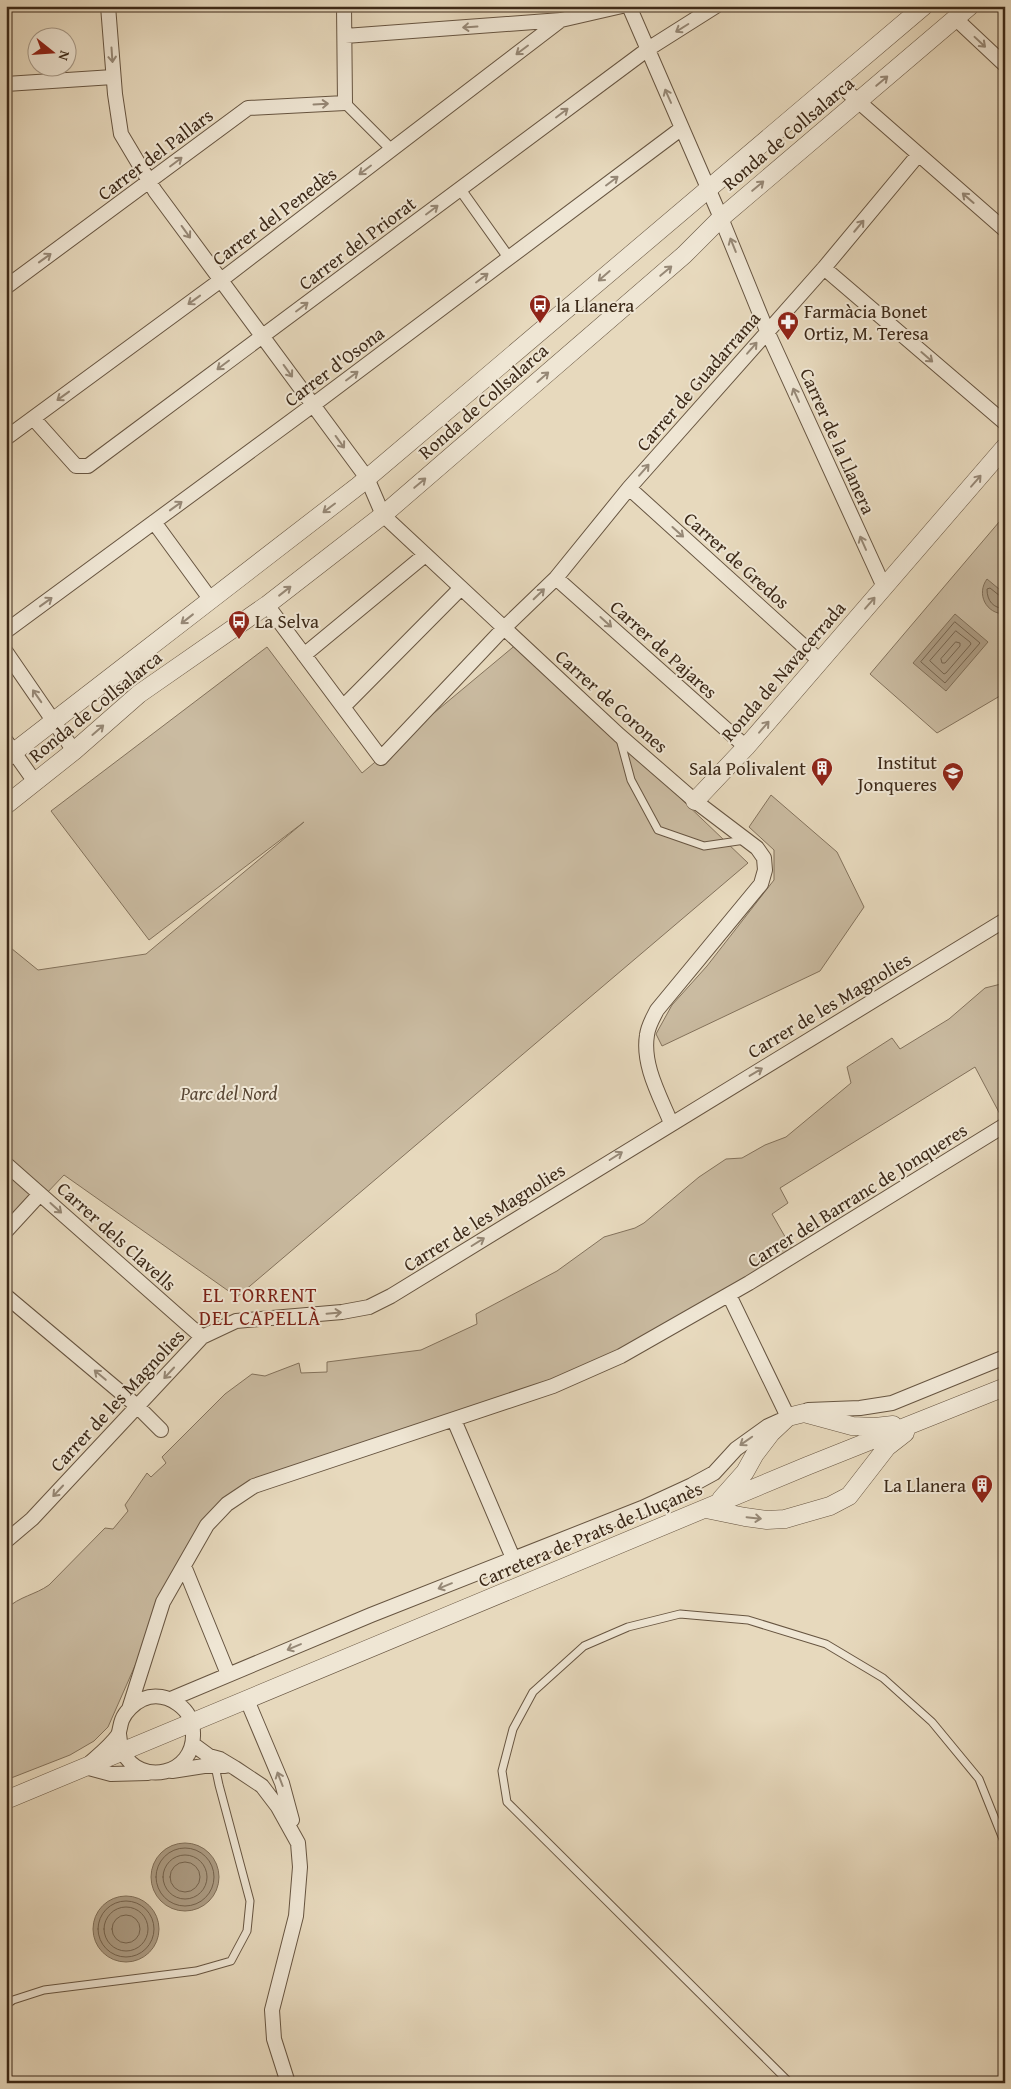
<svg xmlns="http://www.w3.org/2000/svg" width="1011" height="2089" font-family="'Gentium Book Plus',serif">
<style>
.green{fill:#cabba1;stroke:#83725c}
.water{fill:#ad9d85;stroke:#806f59}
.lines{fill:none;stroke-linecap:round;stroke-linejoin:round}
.shore{stroke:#74634e;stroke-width:1}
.service-casing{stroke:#675541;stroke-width:9}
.pedestrian-casing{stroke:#675541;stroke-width:12}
.minor-casing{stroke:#675541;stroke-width:16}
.tertiary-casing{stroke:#675541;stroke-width:19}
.service{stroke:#efe6d4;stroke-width:7}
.pedestrian{stroke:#efe6d4;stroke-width:10}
.minor{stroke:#efe6d4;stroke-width:14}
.tertiary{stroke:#efe6d4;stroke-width:18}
.oneway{stroke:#968876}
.labels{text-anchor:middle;stroke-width:4;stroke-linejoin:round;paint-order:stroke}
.street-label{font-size:19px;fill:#3c2918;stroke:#efe6d4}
.poi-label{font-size:19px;fill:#3c2918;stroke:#efe6d4;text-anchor:start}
.park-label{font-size:19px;font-style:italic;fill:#584633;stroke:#efe6d4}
.neighbourhood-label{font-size:20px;letter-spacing:1px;fill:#7a1f14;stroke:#efe6d4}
</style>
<rect width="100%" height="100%" fill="#e7d9bd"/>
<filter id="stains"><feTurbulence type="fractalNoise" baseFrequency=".004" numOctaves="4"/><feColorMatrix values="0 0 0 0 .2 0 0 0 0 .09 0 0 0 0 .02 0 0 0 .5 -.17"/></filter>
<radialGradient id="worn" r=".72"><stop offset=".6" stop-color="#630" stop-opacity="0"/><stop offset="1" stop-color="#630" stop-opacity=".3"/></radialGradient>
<path class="green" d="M1005,515V693L937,733L870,674Z
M518,643L748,863L237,1297L64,1175L6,1236V944L38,970L146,954L304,822L149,940L51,811L267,647L362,773Z
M771,795L837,852L864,907L820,971L662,1046L656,1034L672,1005L707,966L774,880V850L749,827Z
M1005,983V1116L1002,1118L975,1067L780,1188L788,1203L772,1214L795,1254L621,1356L254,1487L227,1504L163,1602L108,1727L94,1741L70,1755L6,1780V1609C20,1596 35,1595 49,1585L105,1528L113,1529L128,1511L125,1505L147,1473L151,1477L166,1463L162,1457L225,1394L252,1374L265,1376L299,1363L301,1373L327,1372V1362L421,1350L477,1324L476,1314L557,1271L604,1237L635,1228L644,1223L699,1177L726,1159L742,1158L765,1145L786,1137L851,1083L847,1067L892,1038L900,1049L949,1019L985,988Z"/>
<path class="water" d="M987,579L1005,594V614C986,614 976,594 987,579Z
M955,614L988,642L946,691L913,663Z
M151 1877a34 34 0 1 1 68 0a34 34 0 1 1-68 0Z
M93 1929a33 33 0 1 1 66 0a33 33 0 1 1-66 0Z"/>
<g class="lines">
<path class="shore" d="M1005,597L1000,596L990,588L987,589C987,601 993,608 1005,609
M955,622L980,643L945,683L921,662Z
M956,631L970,642L971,644L946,673L944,674L930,661Z
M956,642L960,643V646L945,663H942L941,659Z
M156 1877a29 29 0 1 1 58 0a29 29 0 1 1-58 0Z
M163 1877a22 22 0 1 1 44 0a22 22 0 1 1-44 0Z
M170 1877a15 15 0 1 1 30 0a15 15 0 1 1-30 0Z
M98 1929a28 28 0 1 1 56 0a28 28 0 1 1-56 0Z
M104 1929a22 22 0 1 1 44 0a22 22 0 1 1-44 0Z
M112 1929a14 14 0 1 1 28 0a14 14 0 1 1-28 0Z"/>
<g class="service-casing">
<path id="service" d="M620,739L631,780L658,830L704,846L745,840
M6,2005L13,2000L44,1990L196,1971L231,1961L247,1931L250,1901L219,1785L215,1766
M790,2083L507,1802L502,1771L513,1729L533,1692L584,1646L628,1627L680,1614L748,1620L826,1644L883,1678L932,1722L979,1779L1005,1844"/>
</g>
<g class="pedestrian-casing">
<path id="pedestrian" d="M345,103L392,150
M460,189L509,258"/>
</g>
<g class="minor-casing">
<path id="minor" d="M108,6L115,94L121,134L155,191L367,478L383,515L619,735L695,801L757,848L764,858L765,870L761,884L657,1010C653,1018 648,1026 647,1035C642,1065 660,1096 671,1123
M629,6L721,218L767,331L884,587
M956,19L1005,65
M345,36L561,20L622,6
M835,81L1005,230
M6,84L113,77
M824,268L1005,423
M6,287L248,108L345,103L344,6
M33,418L76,466H88L648,49L716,6
M6,438L221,280L561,20
M629,488L820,661
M154,522L211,600
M556,578L746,747
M267,605L381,758L504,628L556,578L629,488L824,268L918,155
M6,631L313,405L682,128
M6,652L74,751
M304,655L425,555
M343,707L461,588
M6,741L35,782
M6,1164L202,1337
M6,1231L40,1194
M729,1295L788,1417
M6,1296L137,1406L161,1430
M808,1410L860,1408L892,1403L1005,1357
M454,1420L513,1558
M6,1541L32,1519L202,1337L236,1321L342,1312L369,1307L391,1296L1005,920
M184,1566L228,1674
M171,1699L371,1615L642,1508L692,1485L714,1473L736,1449L768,1426L779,1421
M247,1700L282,1783L292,1820
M129,1709L163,1602L207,1525L227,1504L254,1486L553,1386L621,1356L749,1283L1005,1125
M194,1745L209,1756L220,1759L235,1768L262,1786L278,1807L298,1843L300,1867L296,1916L272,2010L274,2039L288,2083
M91,1762C100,1754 111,1745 118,1735C120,1731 120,1725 122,1720C125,1712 134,1703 143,1699C155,1694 168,1697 178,1704C189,1712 193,1721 193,1733C195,1775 140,1787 123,1752C120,1747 120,1740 119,1734
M85,1767L111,1774L148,1773
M172,1771L204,1766H225
M1004,2083L1005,2082"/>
</g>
<g class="tertiary-casing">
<path id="tertiary" d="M6,758L358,486L924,6
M695,801L746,747L1005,447
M6,805L74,751L139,694L267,605L383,515L684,255L721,218L970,6
M721,1499L745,1472L755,1454L771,1433L788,1417L804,1413L852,1426L875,1427L893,1425
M706,1509L745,1517L767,1520L785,1519L830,1506L849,1496L887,1447L905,1433
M6,1800L807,1466L1005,1387"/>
</g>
<use href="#service" class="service"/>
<use href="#pedestrian" class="pedestrian"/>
<use href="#minor" class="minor"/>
<use href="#tertiary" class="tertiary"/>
</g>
<defs><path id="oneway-shaft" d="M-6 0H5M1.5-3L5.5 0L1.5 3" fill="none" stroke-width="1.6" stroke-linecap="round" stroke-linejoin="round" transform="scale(1.25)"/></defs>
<g class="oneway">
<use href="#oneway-shaft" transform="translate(470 27) rotate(176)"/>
<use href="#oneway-shaft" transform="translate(682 28) rotate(148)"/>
<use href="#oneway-shaft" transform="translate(980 42) rotate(43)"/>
<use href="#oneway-shaft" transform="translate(522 50) rotate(143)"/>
<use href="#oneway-shaft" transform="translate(112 55) rotate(86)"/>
<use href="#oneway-shaft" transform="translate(882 81) rotate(-40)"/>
<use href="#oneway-shaft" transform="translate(668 96) rotate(-114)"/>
<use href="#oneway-shaft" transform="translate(321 104) rotate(-3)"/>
<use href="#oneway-shaft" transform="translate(562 113) rotate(-37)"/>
<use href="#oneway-shaft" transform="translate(176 162) rotate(-37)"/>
<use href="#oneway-shaft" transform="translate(365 170) rotate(143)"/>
<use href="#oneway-shaft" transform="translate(612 181) rotate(-37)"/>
<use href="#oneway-shaft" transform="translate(758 186) rotate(-40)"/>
<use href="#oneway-shaft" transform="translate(968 198) rotate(-139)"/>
<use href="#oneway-shaft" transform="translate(432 210) rotate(-37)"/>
<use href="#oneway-shaft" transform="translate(859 226) rotate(-50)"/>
<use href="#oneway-shaft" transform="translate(186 232) rotate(54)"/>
<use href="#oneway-shaft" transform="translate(733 245) rotate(-112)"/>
<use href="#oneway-shaft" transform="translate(45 258) rotate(-36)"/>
<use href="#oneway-shaft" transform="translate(666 271) rotate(-40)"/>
<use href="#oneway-shaft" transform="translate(604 276) rotate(139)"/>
<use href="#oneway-shaft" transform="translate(482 278) rotate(-37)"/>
<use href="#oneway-shaft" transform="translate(194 300) rotate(144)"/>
<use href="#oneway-shaft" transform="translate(302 307) rotate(-37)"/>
<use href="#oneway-shaft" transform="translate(752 348) rotate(-49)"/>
<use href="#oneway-shaft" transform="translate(927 357) rotate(41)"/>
<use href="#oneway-shaft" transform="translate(223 365) rotate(143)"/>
<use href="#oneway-shaft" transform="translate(288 371) rotate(54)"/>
<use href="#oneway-shaft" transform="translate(352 376) rotate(-37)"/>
<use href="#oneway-shaft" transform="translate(543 377) rotate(-41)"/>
<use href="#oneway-shaft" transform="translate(796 395) rotate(-114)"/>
<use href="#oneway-shaft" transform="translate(63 396) rotate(144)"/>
<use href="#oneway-shaft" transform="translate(340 442) rotate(54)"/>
<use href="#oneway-shaft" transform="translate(644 470) rotate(-49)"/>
<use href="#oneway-shaft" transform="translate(976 481) rotate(-49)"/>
<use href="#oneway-shaft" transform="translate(420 483) rotate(-40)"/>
<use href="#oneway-shaft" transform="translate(176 506) rotate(-36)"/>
<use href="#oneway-shaft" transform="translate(329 508) rotate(143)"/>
<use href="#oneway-shaft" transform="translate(678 532) rotate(42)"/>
<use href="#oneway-shaft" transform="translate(863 543) rotate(-114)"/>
<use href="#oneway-shaft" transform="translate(285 591) rotate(-38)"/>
<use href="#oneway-shaft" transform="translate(539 594) rotate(-44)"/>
<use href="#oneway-shaft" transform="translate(46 602) rotate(-36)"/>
<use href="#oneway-shaft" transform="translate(870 603) rotate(-49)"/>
<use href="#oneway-shaft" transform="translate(187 619) rotate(142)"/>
<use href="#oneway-shaft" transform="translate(606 622) rotate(42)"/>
<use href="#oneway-shaft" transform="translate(37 696) rotate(-125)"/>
<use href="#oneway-shaft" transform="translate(764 727) rotate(-49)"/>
<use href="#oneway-shaft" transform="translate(98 730) rotate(-41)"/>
<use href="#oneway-shaft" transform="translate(756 1072) rotate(-31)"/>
<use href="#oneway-shaft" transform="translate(616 1156) rotate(-32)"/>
<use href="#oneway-shaft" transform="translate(56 1208) rotate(42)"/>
<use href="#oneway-shaft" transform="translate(478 1242) rotate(-32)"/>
<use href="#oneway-shaft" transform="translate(334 1313) rotate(-5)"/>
<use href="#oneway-shaft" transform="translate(169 1373) rotate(133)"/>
<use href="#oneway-shaft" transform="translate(100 1375) rotate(-140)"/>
<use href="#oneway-shaft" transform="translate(746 1441) rotate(145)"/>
<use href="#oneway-shaft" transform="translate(58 1491) rotate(133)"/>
<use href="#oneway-shaft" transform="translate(754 1518) rotate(6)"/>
<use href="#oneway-shaft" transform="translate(445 1586) rotate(158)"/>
<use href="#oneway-shaft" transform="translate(294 1647) rotate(157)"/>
<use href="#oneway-shaft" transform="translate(280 1779) rotate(-111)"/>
</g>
<defs>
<g id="bus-pin" transform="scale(1.125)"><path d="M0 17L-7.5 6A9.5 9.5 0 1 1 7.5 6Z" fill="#8f2418" stroke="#efe6d4"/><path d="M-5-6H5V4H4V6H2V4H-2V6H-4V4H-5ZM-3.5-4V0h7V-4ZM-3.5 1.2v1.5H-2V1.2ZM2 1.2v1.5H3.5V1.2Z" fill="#fff"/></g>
<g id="pharmacy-pin" transform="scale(1.125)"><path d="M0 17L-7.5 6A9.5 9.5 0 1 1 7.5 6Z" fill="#8f2418" stroke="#efe6d4"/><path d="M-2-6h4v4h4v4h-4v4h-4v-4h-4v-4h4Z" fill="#fff"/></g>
<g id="building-pin" transform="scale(1.125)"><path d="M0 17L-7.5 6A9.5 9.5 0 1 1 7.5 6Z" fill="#8f2418" stroke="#efe6d4"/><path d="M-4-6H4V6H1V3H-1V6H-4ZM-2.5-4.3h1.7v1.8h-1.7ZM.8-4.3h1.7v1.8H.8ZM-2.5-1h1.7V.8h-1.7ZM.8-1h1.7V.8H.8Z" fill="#fff"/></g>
<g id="school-pin" transform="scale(1.125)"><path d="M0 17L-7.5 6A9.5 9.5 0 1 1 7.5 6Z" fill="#8f2418" stroke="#efe6d4"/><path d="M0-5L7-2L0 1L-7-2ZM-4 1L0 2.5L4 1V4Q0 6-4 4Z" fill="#fff"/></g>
</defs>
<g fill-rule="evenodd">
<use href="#bus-pin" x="540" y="305"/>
<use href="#pharmacy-pin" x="788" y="322"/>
<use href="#bus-pin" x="239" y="621"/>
<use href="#building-pin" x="822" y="768"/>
<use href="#school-pin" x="953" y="773"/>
<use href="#building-pin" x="982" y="1485"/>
</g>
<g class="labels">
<g class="street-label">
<text transform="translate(788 133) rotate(-40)" y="7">Ronda de Collsalarca</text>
<text transform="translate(155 154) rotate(-37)" y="7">Carrer del Pallars</text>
<text transform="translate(274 216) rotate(-37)" y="7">Carrer del Penedès</text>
<text transform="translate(357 243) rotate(-37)" y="7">Carrer del Priorat</text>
<text transform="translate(334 366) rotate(-37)" y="7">Carrer d'Osona</text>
<text transform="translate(698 381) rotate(-49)" y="7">Carrer de Guadarrama</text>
<text transform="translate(483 401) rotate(-41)" y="7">Ronda de Collsalarca</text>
<text transform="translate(838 441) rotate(66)" y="7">Carrer de la Llanera</text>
<text transform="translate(737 560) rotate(42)" y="7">Carrer de Gredos</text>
<text transform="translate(664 649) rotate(42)" y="7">Carrer de Pajares</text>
<text transform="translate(783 671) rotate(-49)" y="7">Ronda de Navacerrada</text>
<text transform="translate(612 701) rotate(42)" y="7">Carrer de Corones</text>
<text transform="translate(95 706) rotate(-39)" y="7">Ronda de Collsalarca</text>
<text transform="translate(829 1005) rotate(-31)" y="7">Carrer de les Magnolies</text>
<text transform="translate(857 1195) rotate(-32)" y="7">Carrer del Barranc de Jonqueres</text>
<text transform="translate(484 1217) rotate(-32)" y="7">Carrer de les Magnolies</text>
<text transform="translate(117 1236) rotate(42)" y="7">Carrer dels Clavells</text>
<text transform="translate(117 1400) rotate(-47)" y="7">Carrer de les Magnolies</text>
<text transform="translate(590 1534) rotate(-23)" y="7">Carretera de Prats de Lluçanès</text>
</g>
<g class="poi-label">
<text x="556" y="312">la Llanera</text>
<text x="804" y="318">Farmàcia Bonet<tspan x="804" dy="22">Ortiz, M. Teresa</tspan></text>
<text x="255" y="628">La Selva</text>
<text x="937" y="769" text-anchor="end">Institut<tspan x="937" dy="22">Jonqueres</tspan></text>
<text x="806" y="775" text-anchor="end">Sala Polivalent</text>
<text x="966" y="1492" text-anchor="end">La Llanera</text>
</g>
<g class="park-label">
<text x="229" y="1100">Parc del Nord</text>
</g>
<g class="neighbourhood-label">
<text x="260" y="1302">EL TORRENT<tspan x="260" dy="23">DEL CAPELLÀ</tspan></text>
</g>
</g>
<rect width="1011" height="2089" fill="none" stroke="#e7d9bd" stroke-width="25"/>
<rect x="8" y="8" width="996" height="2074" fill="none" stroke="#3c2918" stroke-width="2.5"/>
<rect x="12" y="12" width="986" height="2064" fill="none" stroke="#3c2918"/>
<g transform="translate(52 52) rotate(107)"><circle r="24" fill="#efe6d4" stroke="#a79a89"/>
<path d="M0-4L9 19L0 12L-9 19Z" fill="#8f2418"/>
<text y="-8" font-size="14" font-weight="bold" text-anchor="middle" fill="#3c2918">N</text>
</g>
<rect width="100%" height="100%" filter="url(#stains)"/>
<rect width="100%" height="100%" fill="url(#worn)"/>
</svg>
